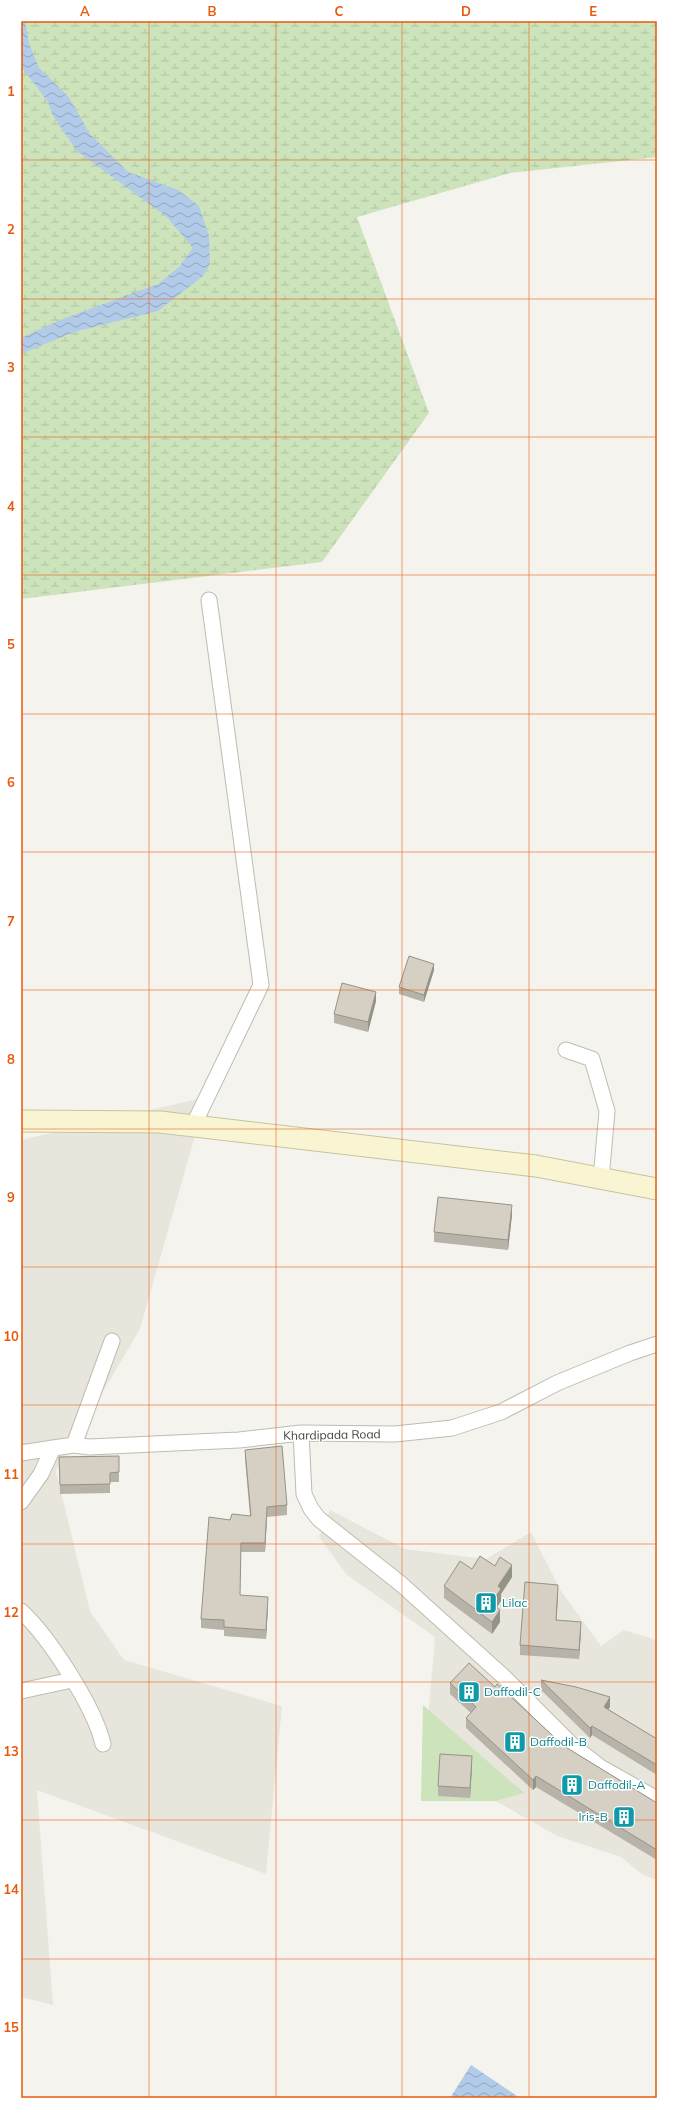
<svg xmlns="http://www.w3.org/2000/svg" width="678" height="2119" font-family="Mulish,sans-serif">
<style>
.residential{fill:#e8e6dc}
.wetland{fill:url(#wetland-marsh)}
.park{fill:#cce3bb}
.water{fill:url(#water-waves)}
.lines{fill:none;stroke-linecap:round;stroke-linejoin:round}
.street-casing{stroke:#bfbcb0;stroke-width:17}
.secondary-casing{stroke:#c8c39e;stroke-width:23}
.street{stroke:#fff;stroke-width:15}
.secondary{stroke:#f9f5d3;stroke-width:21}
.wall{fill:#b7b3a8}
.shaded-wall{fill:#959288}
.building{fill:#d5d0c3;stroke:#959288}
.grid{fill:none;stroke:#e8590c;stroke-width:1;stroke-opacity:0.55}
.labels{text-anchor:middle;stroke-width:3;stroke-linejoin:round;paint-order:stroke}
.street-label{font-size:12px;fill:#48453b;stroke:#fff}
.culture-label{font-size:12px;fill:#0d838f;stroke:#fff;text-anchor:start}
.neatline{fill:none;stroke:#e8590c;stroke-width:1.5}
.grid-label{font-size:13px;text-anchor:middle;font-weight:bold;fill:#e8590c}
</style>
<defs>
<pattern id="wetland-marsh" width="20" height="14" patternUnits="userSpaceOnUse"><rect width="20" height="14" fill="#cce3bb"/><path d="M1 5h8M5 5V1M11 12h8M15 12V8" fill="none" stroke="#b1c4a2"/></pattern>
<pattern id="water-waves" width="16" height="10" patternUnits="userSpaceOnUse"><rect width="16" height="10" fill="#b1cbe9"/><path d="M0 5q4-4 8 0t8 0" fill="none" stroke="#92a7be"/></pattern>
</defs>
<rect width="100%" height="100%" fill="#f5f3ed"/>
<path class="residential" d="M206,1097L140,1329L56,1471L90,1611L124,1660L282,1706L266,1874L37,1790L53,2005L21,1997V1140Z
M330,1510L405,1549L486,1559L531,1532L561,1591L601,1646L624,1630L657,1640V1880L643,1875L621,1857L557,1836L496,1801H421L435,1637L347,1575L319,1537Z"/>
<path class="wetland" d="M21,21H657V157L510,173L357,217L429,413L322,562L21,599Z"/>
<path class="park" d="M423,1705L524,1793L496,1801H421Z"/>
<path class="water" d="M21,21H25L29,43L39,68L68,96L90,134L128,172L178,190L199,206L209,236L210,264L203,276L158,311L74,332L21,354V338L60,320L158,284L179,267L193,248L167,217L77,151L53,116L48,102L21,66Z
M471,2065L520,2098H450Z"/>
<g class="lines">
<g class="street-casing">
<path id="street" d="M566,1050L592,1059L607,1111L601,1179
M193,1126L261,985L209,600L213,628
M301,1433L304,1494L311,1509L319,1519L401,1584L504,1677L573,1746L600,1767L657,1799
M74,1445L112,1341
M21,1453L53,1448
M21,1502L41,1474L53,1448L74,1445L89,1447L239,1440L301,1433L395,1434L452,1428L501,1412L557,1383L630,1353L657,1344
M21,1611C49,1637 94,1706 103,1744
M21,1691L72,1680"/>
</g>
<g class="secondary-casing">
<path id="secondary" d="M21,1121L160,1122L536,1166L657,1189"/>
</g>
<use href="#street" class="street"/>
<use href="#secondary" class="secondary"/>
</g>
<path class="wall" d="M434,970L424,1002L399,994V987Z
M376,1001L368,1032L334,1023V1014Z
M512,1215L508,1250L434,1242V1232Z
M245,1450L287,1505V1515L267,1517L265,1552H241L240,1595L268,1606L266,1639L224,1636V1630L201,1628V1619L230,1520L250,1516L245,1459Z
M119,1456V1482H110V1493L60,1494L59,1457Z
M472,1569L512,1577L501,1594V1601L497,1607L500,1622L492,1634L444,1598V1586Z
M558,1595L556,1620L581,1631L579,1659L520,1655V1645Z
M541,1680L610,1707L608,1709L657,1739V1775L592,1735L590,1738L541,1690Z
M450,1683L495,1687L564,1746L657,1803V1860L536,1787L533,1790L466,1728V1718L471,1713L450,1694Z
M472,1766L470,1798L438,1796V1786Z"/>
<path class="shaded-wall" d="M434,964V970L424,1002V995Z
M376,992V1001L368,1032V1022Z
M512,1205V1215L508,1250V1240Z
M267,1507V1517L265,1552V1543Z
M512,1565V1577L501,1594V1601L491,1616V1603L498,1586Z
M558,1585V1595L556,1629V1620Z
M268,1597V1606L266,1639V1630Z
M500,1610V1622L492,1634V1622Z
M581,1622V1631L579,1659V1650Z
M610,1697V1707L604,1716V1707Z
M592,1726V1735L590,1738V1728Z
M472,1756V1766L470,1798V1788Z
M536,1776V1787L533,1790V1780Z"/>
<path class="building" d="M409,956L434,964L424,995L399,987Z
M342,983L376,992L368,1022L334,1014Z
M438,1197L512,1205L508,1240L434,1232Z
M282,1446L287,1505L267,1507L265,1543H241L240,1595L268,1597L266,1630L224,1627V1620L201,1619L209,1517L230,1520L232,1514L251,1516L245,1450Z
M119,1456V1472L110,1473V1484L60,1485L59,1457Z
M480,1556L495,1566L500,1557L512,1565L498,1586L501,1589L491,1603L500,1610L492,1622L444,1586L460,1561L472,1569Z
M525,1582L558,1585L556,1620L581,1622L579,1650L520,1645Z
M469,1663L495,1687L497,1684L564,1746L657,1803V1850L536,1776L533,1780L466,1718L476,1707L450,1683Z
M541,1680L576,1687L610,1697L604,1707L657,1739V1765L592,1726L590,1728Z
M440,1754L472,1756L470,1788L438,1786Z"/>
<path class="grid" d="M149,21V2098M276,21V2098M402,21V2098M529,21V2098M21,160H657M21,299H657M21,437H657M21,575H657M21,714H657M21,852H657M21,990H657M21,1129H657M21,1267H657M21,1405H657M21,1544H657M21,1682H657M21,1820H657M21,1959H657"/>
<defs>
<g id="building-square" transform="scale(1.15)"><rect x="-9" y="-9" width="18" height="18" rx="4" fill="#0f9aa8" stroke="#fff"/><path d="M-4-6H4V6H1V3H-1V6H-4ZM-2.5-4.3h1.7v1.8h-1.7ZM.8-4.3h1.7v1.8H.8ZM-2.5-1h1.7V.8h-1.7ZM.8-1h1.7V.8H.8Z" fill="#fff"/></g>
</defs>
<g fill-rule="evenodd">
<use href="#building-square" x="486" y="1603"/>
<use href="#building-square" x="469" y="1692"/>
<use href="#building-square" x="515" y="1742"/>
<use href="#building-square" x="572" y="1785"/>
<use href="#building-square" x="624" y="1817"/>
</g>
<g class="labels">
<g class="street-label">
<text transform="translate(332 1435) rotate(-1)" y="4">Khardipada Road</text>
</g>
<g class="culture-label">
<text x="502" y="1607">Lilac</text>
<text x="484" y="1696">Daffodil-C</text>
<text x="530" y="1746">Daffodil-B</text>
<text x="588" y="1789">Daffodil-A</text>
<text x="608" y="1821" text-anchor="end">Iris-B</text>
</g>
</g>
<rect width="678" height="2119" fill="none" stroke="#ffffff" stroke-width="44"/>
<rect x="22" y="22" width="634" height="2075" class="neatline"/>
<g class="grid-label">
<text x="85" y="16">A</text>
<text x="212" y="16">B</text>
<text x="339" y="16">C</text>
<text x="466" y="16">D</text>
<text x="593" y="16">E</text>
<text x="11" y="96">1</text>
<text x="11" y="234">2</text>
<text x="11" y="372">3</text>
<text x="11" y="511">4</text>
<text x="11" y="649">5</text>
<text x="11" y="787">6</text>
<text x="11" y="926">7</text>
<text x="11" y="1064">8</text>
<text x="11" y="1202">9</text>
<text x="11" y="1341">10</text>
<text x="11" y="1479">11</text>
<text x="11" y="1617">12</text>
<text x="11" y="1756">13</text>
<text x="11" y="1894">14</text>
<text x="11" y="2032">15</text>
</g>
</svg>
